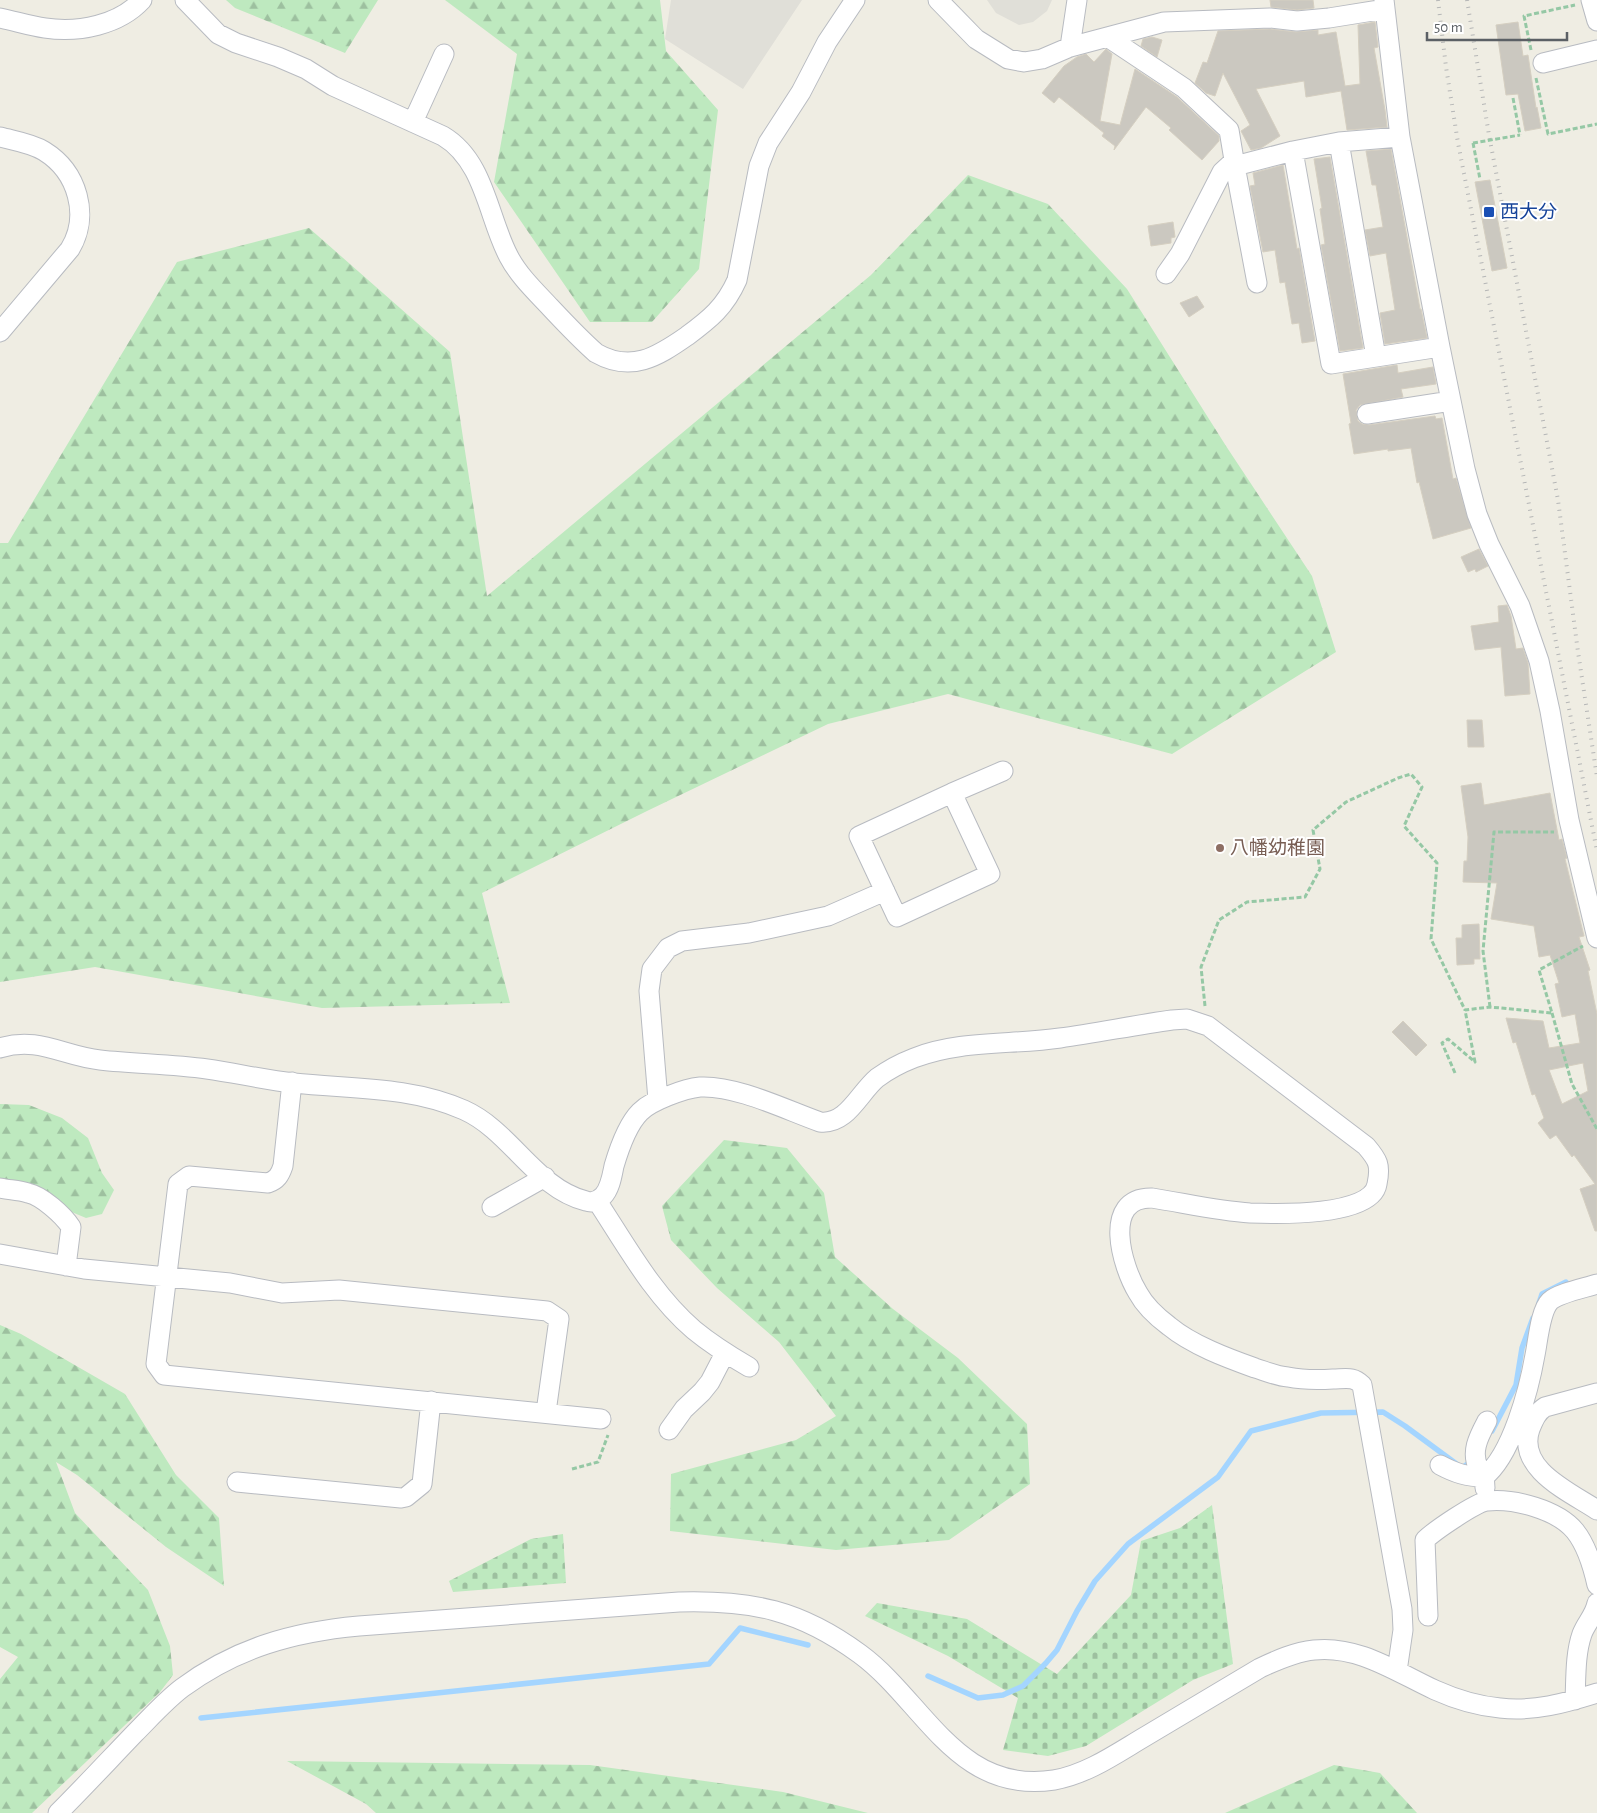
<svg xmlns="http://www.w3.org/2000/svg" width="1597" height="1813" font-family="'Alegreya Sans','Noto Sans JP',sans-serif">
	<defs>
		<pattern id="forest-firs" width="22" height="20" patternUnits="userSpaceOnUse" patternTransform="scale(1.25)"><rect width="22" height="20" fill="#bee9bf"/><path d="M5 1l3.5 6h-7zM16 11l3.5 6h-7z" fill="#9dc09f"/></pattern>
		<pattern id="cemetery-stones" width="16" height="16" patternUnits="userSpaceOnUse" patternTransform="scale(1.25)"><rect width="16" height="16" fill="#bee9bf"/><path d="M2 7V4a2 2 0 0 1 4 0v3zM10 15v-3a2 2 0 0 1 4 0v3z" fill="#9dc09f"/></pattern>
	</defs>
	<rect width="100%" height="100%" fill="#efede3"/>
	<path fill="#e0dfd8" d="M671 0H802L743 89 665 39Z
		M987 0H1052L1047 11 1033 22 1019 25 996 13Z"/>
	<path fill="url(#forest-firs)" d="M226 0H378L345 53 235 8Z
		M445 0H660L666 51 718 110 699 269 652 322H590L494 182 517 54Z
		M968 175 1048 204 1127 289 1226 446 1312 576 1336 652 1172 754 948 694 828 724 647 811 482 893 510 1003 322 1008 95 967 0 982V543H8L177 262 309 228 450 352 487 596 871 275Z
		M0 1104 29 1105 62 1118 88 1138 102 1173 114 1190 102 1214 86 1218 0 1182Z
		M724 1140 787 1148 824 1193 835 1257 893 1309 958 1358 1027 1424 1030 1484 949 1540 836 1550 670 1531 671 1474 796 1440 836 1416 779 1342 717 1288 671 1240 662 1206Z
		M0 1325 21 1334 125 1394 176 1475 219 1518 224 1586 166 1547 77 1475 56 1462 75 1513 148 1590 170 1646 173 1675 160 1692 32 1813H0V1679L18 1657 0 1647Z
		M287 1761 590 1765 783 1792 868 1813H376L366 1804Z
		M1334 1765 1380 1773 1417 1813H1225Z"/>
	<path fill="url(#cemetery-stones)" d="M1212 1505 1233 1664 1193 1680 1086 1746 1048 1756 1003 1750 1018 1698 948 1656 865 1616 877 1603 967 1619 1057 1674 1131 1595 1141 1541 1180 1528Z
		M563 1534 566 1583 453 1592 449 1581 531 1539Z"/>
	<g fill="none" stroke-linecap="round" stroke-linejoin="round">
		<path stroke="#a4d5ff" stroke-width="5.5" d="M1539 1303 1542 1294 1566 1282
			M1492 1431 1516 1385 1522 1348 1533 1318
			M928 1676 978 1698 1003 1695 1023 1686 1046 1663 1057 1650 1077 1611 1095 1581 1128 1544 1218 1477 1251 1431 1321 1413 1383 1412 1405 1426 1462 1468 1473 1460
			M201 1718 709 1664 740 1628 808 1645"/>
	</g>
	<path fill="#cbc8c0" stroke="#d5cfc1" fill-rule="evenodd" d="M1270 0H1313L1314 8 1297 10 1271 7Z
		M1375 22 1378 47 1374 48 1385 110 1387 127 1347 130 1341 91 1306 97 1304 81 1256 89 1280 136 1261 148 1251 150 1241 131 1250 125 1223 73 1215 96 1206 93 1195 83 1203 62 1207 63 1218 31 1270 29 1296 32 1318 30V35L1336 32 1345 86 1360 84 1358 25Z
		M1518 22 1523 56 1528 55 1536 108 1537 107 1541 128 1525 131 1518 94 1506 95 1496 25Z
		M1152 37 1162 40 1157 57 1141 46 1143 39Z
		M1106 49 1112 54 1100 121 1120 125 1135 69 1177 97 1219 136V141L1202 160 1169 130 1171 128 1146 107 1114 150 1115 146 1102 136 1104 133 1059 97 1054 103 1042 93 1064 66 1077 57 1086 54 1094 62Z
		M1391 149 1420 309H1421L1427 338 1385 344 1380 313 1395 310 1386 253 1370 256 1365 230 1383 227 1376 185H1372L1366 151Z
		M1330 157 1363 348 1340 351 1321 245 1325 244 1320 209 1322 208 1314 159Z
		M1283 165 1297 249 1299 248 1315 341 1302 343 1299 323 1292 324 1285 282 1280 283 1275 250 1263 252 1250 186 1255 185 1253 173Z
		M1490 180 1507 268 1492 271 1475 182Z
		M1173 222 1175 237 1171 238V243L1151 246 1148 226Z
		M1197 296 1204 307 1189 317 1180 303Z
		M1397 365 1398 373 1433 367 1436 384 1401 389 1403 397 1360 405 1356 410 1358 421 1362 424 1369 425 1435 416 1436 419 1442 418 1453 479 1456 478 1471 528 1433 539 1419 482 1417 483 1411 448 1388 451V449L1354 454 1349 424 1351 423 1343 374Z
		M1479 549 1488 566 1476 572 1475 569 1468 572 1461 557Z
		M1507 605 1511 616 1516 649 1523 648 1528 663 1530 694 1505 696 1501 647 1475 650 1471 626 1499 622 1498 606Z
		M1467 720H1482L1484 747H1468Z
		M1481 783 1484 805 1550 793 1559 840 1562 839 1567 858 1565 859 1584 936 1579 937 1590 970 1588 971 1597 1014V1231H1595L1580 1189 1595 1184 1574 1155 1572 1157 1556 1135 1550 1139 1538 1123 1544 1118 1535 1094 1532 1095 1516 1042 1513 1043 1506 1018 1543 1021 1549 1048 1580 1043 1575 1014 1562 1017 1555 984 1559 983 1550 955 1539 957 1534 926 1491 919 1497 883 1463 882 1464 861H1467L1468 837 1461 786ZM1583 1063 1588 1091 1562 1104 1549 1070Z
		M1479 924 1480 959H1474V964L1457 965 1456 938H1462V925Z
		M1403 1021 1427 1045 1416 1056 1392 1032Z"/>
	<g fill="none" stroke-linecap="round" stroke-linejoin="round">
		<defs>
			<path id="minor" d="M185 0 218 34 236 43 278 57 306 69 333 86 443 136C485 161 488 218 509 257 519 276 536 292 550 307 565 323 580 339 596 353 631 373 657 357 687 336 710 319 725 307 737 280L759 166 768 143 801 92 827 42 855 0
				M938 0 976 39 1008 59 1024 62 1042 59 1070 47 1164 22 1270 18 1297 21 1329 18 1385 9
				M1384 0 1400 137 1440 347 1465 469 1477 514 1489 544 1520 606 1539 661 1550 711 1569 820 1597 938
				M1591 0 1597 21
				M0 18C15 21 30 26 45 28 79 33 119 25 142 0
				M1109 38 1184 88 1229 130 1235 166
				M1070 47 1077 0
				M1543 63 1597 50
				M413 122 444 54
				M0 137C15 141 31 143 44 151 78 172 90 216 70 249L0 332
				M1339 142 1376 357
				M1293 151 1331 364 1440 347
				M1166 274 1180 254 1222 172 1234 161
				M1257 283 1235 166 1293 151 1339 142 1400 137
				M1367 414 1451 401
				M952 793 990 874 897 917 859 836Z
				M952 793 1003 771
				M0 1048C38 1036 63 1056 100 1060 135 1064 171 1064 207 1069 236 1073 265 1080 294 1083 350 1089 411 1086 464 1110 511 1131 535 1188 586 1201 592 1203 598 1201 603 1196 610 1189 612 1176 614 1166 619 1149 627 1125 640 1112 648 1104 658 1100 668 1096 678 1092 689 1088 700 1087 736 1085 786 1110 820 1122 847 1125 859 1093 877 1078 888 1070 901 1063 914 1058 959 1040 1012 1045 1060 1038 1097 1033 1135 1025 1172 1020L1187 1019 1208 1026 1366 1146C1378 1160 1381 1165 1377 1184 1372 1217 1276 1214 1250 1213 1218 1211 1184 1203 1152 1198 1101 1197 1122 1267 1138 1293 1145 1306 1157 1317 1169 1326 1192 1345 1227 1358 1255 1368 1265 1371 1276 1376 1288 1377 1303 1380 1318 1380 1333 1379 1339 1379 1347 1378 1352 1379 1357 1380 1359 1382 1362 1385L1402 1609 1403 1630 1397 1671
				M292 1082 283 1166C280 1175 277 1180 268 1183L189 1176 178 1184 156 1364 164 1375 601 1419
				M658 1100 649 991 652 969 668 948 682 941 749 933 828 916 885 891
				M0 1188C9 1190 19 1190 28 1193 42 1196 63 1215 71 1227L66 1266
				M597 1201C626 1245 653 1295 694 1330 711 1344 730 1356 749 1367
				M492 1207 545 1177
				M0 1254 84 1269 230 1283 282 1293 339 1290 547 1311 559 1319 546 1412
				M1597 1393 1545 1407C1537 1412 1534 1419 1530 1429 1516 1469 1570 1492 1597 1510
				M669 1430 684 1409 702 1392 710 1382 725 1353
				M1440 1465C1455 1473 1467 1477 1484 1477 1512 1455 1529 1389 1535 1355 1538 1341 1540 1311 1550 1301 1559 1293 1585 1288 1597 1284
				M237 1482 401 1498 406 1497 422 1484 431 1401
				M1485 1488C1485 1479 1483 1476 1479 1469 1470 1452 1479 1436 1487 1421
				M1428 1616 1425 1540C1434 1531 1475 1503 1487 1501 1514 1498 1558 1510 1575 1531 1587 1546 1593 1567 1597 1585
				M1575 1700C1576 1679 1575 1654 1582 1634 1586 1623 1595 1615 1597 1603
				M58 1813C84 1787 109 1760 135 1733 150 1718 165 1701 182 1688 236 1648 293 1632 359 1626L679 1602C752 1600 800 1610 860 1654 924 1701 957 1795 1054 1780 1088 1774 1117 1753 1146 1736 1184 1713 1222 1691 1260 1668 1277 1660 1295 1652 1314 1650 1358 1645 1396 1672 1435 1690 1455 1699 1478 1706 1500 1708 1534 1712 1565 1703 1597 1693"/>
		</defs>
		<use href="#minor" stroke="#b8bbc1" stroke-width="21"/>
		<path stroke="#95c8a5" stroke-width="3" stroke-dasharray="5 2.5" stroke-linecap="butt" d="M1531 50 1524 16 1575 5
			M1536 78 1548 134 1597 124
			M1513 98 1520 135
			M1473 143 1480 179
			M1205 1006 1201 967 1219 920 1247 902 1305 897 1320 869 1313 830 1346 802 1398 778 1411 774 1422 787 1404 826 1437 863 1431 939 1465 1010
			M1490 1007 1483 951 1494 832H1554
			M1552 1013 1572 1084 1597 1129
			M1455 1073 1442 1043 1448 1039 1475 1062 1465 1010 1490 1007 1552 1013 1539 970 1583 946
			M572 1469 598 1462 608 1435"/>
		<use href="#minor" stroke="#fff" stroke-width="19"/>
		<path stroke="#b5b6b6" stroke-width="4" stroke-dasharray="1 6" stroke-linecap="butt" d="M1438 0 1446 67 1458 143 1597 851
			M1467 0 1489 135 1558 500 1578 652 1597 777"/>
		<path stroke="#95c8a5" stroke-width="3" stroke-dasharray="5 2.5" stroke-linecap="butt" d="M1473 143 1520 135"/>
	</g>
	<rect fill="#1a4fb4" stroke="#fff" stroke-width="2" x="1483" y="206" width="12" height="12" rx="2.5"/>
	<circle fill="#8d6e63" stroke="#fff" stroke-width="2" cx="1220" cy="848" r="5"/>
	<g text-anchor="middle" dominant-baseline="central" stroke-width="4" stroke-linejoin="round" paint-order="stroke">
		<g font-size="19" fill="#164399" stroke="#fff" text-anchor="start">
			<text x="1500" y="212">西大分</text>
		</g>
		<g font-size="19" fill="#785e54" stroke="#fff" text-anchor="start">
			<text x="1230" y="848">八幡幼稚園</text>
		</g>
	</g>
	<path d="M1427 32v8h140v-8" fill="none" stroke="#5b6065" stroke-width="2.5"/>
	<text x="1434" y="32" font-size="15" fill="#5b6065" stroke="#ffffff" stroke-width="4" paint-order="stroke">50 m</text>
</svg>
